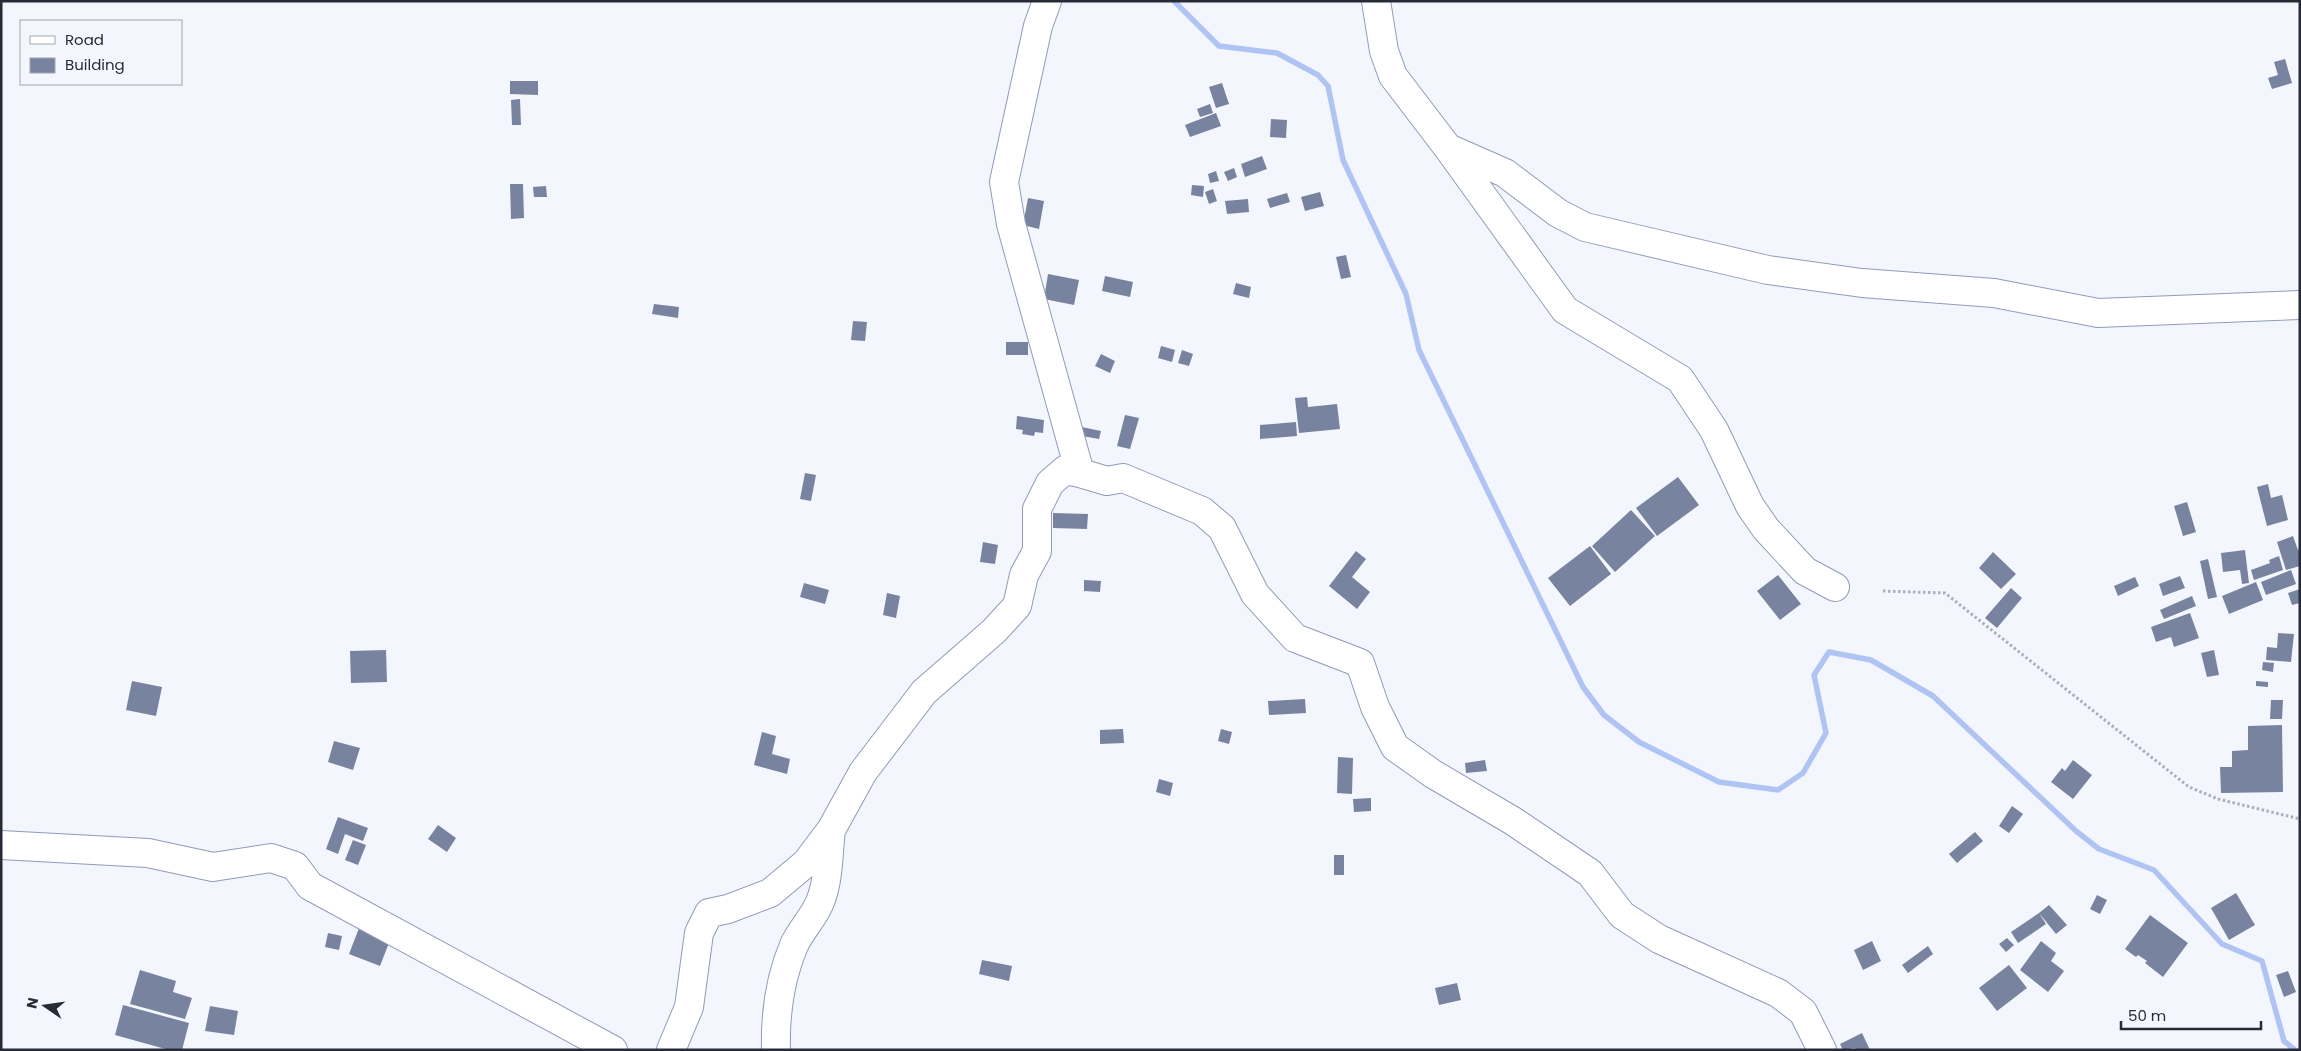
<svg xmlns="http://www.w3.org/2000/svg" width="2301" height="1051" font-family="Poppins,sans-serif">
	<rect width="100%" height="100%" fill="#f4f6fd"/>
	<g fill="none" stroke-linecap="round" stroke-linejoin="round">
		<path stroke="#b0c4f3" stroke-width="5.5" d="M1174 1 1219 46 1277 53 1318 75 1328 86 1343 160 1406 294 1419 350 1583 687 1604 715 1639 742 1719 782 1778 790 1803 773 1826 733 1814 675 1829 652 1871 660 1933 696 2076 831 2099 849 2154 870 2222 944 2262 961 2284 1041 2295 1050"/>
	</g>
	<path fill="#77839f" d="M2285 59 2292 83 2272 89 2268 78 2278 75 2274 62Z
		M510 81H538V95L510 94Z
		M1222 83 1229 104 1216 108 1209 87Z
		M520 99 521 125H512L511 100Z
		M1210 104 1213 113 1200 117 1197 109Z
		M1216 113 1221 126 1190 137 1185 125Z
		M1271 119 1287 120 1286 138 1270 137Z
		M1262 156 1267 169 1245 177 1241 164Z
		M1234 168 1237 177 1228 181 1224 172Z
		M1216 171 1219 181 1210 183 1208 174Z
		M510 184H523L524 218 511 219Z
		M1192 185 1204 186 1203 197 1191 195Z
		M546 186 547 197H534L533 187Z
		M1213 189 1217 201 1209 204 1205 192Z
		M1320 192 1324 206 1305 211 1301 197Z
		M1287 193 1290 202 1270 208 1267 199Z
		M1028 198 1044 201 1039 229 1023 225Z
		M1248 199 1249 212 1227 214 1225 201Z
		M1346 255 1351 277 1341 279 1336 257Z
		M1048 274 1079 280 1074 305 1044 299Z
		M1105 276 1133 282 1130 297 1102 291Z
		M1236 283 1251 287 1249 298 1233 294Z
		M654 304 679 307 678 318 652 314Z
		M853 321 867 322 865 341 851 340Z
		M1006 342H1028V355H1006Z
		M1161 346 1175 350 1172 362 1158 358Z
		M1182 350 1193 354 1189 366 1178 363Z
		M1101 354 1115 361 1110 373 1095 366Z
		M1307 397 1308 407 1337 404 1340 429 1299 433 1295 398Z
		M1125 415 1139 418 1130 449 1117 446Z
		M1017 416 1044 420 1043 433 1035 432 1034 436 1022 434 1023 430 1016 429Z
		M1296 422 1297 436 1260 439V425Z
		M1077 426 1101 431 1099 439 1076 435Z
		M805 473 816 475 811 501 800 499Z
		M1678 477 1699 505 1657 536 1636 508Z
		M2268 484 2271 498 2282 495 2288 520 2267 526 2257 487Z
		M2187 502 2196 532 2183 536 2174 506Z
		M1631 510 1655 536 1615 572 1592 546Z
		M1053 513 1088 514 1087 529 1053 528Z
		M2293 536 2298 550 2300 549V566L2286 570 2277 542Z
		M983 542 998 545 995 564 980 562Z
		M1590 546 1611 574 1570 606 1548 578Z
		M2245 550 2249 583 2242 584 2240 570 2223 572 2221 553Z
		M1356 551 1366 559 1352 577 1370 592 1357 609 1329 586Z
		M1993 552 2016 574 2001 589 1979 568Z
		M2279 556 2283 570 2254 580 2251 570 2270 563 2269 560Z
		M2208 559 2217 597 2208 599 2200 561Z
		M2291 570 2296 584 2266 595 2261 582Z
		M1778 575 1801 604 1780 620 1757 591Z
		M2180 576 2185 588 2163 596 2159 584Z
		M2135 577 2139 586 2118 596 2114 586Z
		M1084 580 1101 581 1100 592 1084 591Z
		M2256 582 2263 600 2229 614 2222 596Z
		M804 583 829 590 825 604 800 597Z
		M2011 588 2022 598 1997 628 1985 618Z
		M2300 589V603L2292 605 2288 593Z
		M887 593 900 596 896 618 883 615Z
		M2192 596 2196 606 2164 619 2160 610Z
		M2190 613 2199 638 2174 647 2171 637 2156 642 2151 627Z
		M2278 633 2294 634 2291 662 2266 660 2267 647 2277 648Z
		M386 650 387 682 351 683 350 651Z
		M2214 650 2219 675 2207 677 2201 653Z
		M2263 662 2274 663 2273 672 2262 670Z
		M132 681 162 687 156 716 126 710Z
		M2256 681 2268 682V687L2256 686Z
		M1305 699 1306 713 1269 715 1268 701Z
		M2271 700H2283L2282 719H2270Z
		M2282 725 2283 792 2221 793 2220 767H2232V751L2248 750V726Z
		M1123 729 1124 743 1100 744V730Z
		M1221 729 1232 732 1229 744 1218 741Z
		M762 732 776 736 772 754 790 759 787 774 754 765Z
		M334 741 360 748 353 770 328 762Z
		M1338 757 1353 758 1352 794 1337 793Z
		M1485 760 1487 771 1466 773 1465 763Z
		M2073 760 2092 775 2073 799 2051 782 2062 768 2065 771Z
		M1159 779 1173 783 1170 796 1156 792Z
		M1371 798V811L1354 812 1353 799Z
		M2012 806 2023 814 2009 833 1999 826Z
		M338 817 368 828 363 841 345 834 338 854 326 849Z
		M438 825 456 838 447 852 428 839Z
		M1975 832 1983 841 1957 863 1949 854Z
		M353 840 366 845 358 865 345 860Z
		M1334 855H1344V875H1334Z
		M2236 893 2255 925 2229 940 2211 908Z
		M2097 895 2107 900 2100 914 2090 909Z
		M2049 905 2067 925 2056 934 2039 913Z
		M2039 913 2046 924 2018 943 2011 932Z
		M2150 915 2188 943 2163 977 2145 963 2147 961 2138 955 2136 957 2125 949Z
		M361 923 392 935 380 966 349 954Z
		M328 933 342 936 339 950 325 947Z
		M2007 938 2014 945 2006 952 1999 944Z
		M1872 941 1881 961 1863 970 1854 950Z
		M2041 941 2056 953 2051 961 2064 971 2048 992 2020 970Z
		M1928 946 1933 954 1908 973 1902 965Z
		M982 960 1012 966 1009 981 979 974Z
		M2009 965 2027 988 1997 1011 1979 988Z
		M140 970 176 981 173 992 192 998 185 1019 130 1004Z
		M2288 971 2296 992 2284 997 2276 975Z
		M1457 983 1461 1000 1439 1005 1435 988Z
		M123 1005 189 1023 182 1050H169L115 1035Z
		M210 1006 238 1011 234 1035 205 1031Z
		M1862 1033 1870 1050H1856L1855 1048 1843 1050 1840 1044Z"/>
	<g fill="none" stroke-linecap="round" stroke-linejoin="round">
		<defs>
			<path id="minor" d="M1047 1 1038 26 1004 182 1011 224 1080 473 1107 481 1123 478 1202 511 1222 528 1255 594 1295 638 1360 663 1375 707 1395 747 1433 774 1513 821 1590 873 1622 915 1659 939 1778 993 1803 1012 1822 1050
				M1376 1 1384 51 1393 76 1448 148 1565 310 1680 379 1714 430 1750 506 1766 529 1805 571 1835 587
				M1448 148 1505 173 1558 213 1585 227 1768 270 1862 283 1994 293 2098 313 2300 305
				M1 845 148 853 213 867 271 858 295 866 310 886 613 1050
				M671 1050 689 1007 699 933 709 913 728 909 770 893 806 863 831 830 863 772 924 692 994 631 1017 606 1024 575 1037 551V509L1050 483 1065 470 1080 473
				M776 1050C775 1014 780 978 794 945 801 930 814 917 820 902 829 880 828 854 831 830"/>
		</defs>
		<use href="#minor" stroke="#8f9bb8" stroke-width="30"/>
		<path stroke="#acafb8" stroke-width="3" stroke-dasharray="2.5 2.5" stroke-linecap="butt" d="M1883 591 1945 593 2189 787 2218 799 2300 819"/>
		<use href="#minor" stroke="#fff" stroke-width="28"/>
	</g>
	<rect width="2301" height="1051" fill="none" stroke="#262b37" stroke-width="5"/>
	<rect x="20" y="20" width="162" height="65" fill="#f4f6fd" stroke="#a2a5ae"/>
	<rect x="30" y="36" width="25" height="8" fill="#ffffff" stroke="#a2a5ae"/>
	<text x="65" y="45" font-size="15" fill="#262b37">Road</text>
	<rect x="30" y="58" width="25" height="15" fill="#77839f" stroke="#a2a5ae"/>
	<text x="65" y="70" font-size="15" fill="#262b37">Building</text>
	<g transform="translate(45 1006) rotate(283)" stroke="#f4f6fd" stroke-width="4" paint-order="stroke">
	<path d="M0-4L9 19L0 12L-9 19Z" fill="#262b37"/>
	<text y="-8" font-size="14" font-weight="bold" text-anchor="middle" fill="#262b37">N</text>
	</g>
	<path d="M2121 1021v8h140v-8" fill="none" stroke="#262b37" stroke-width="2.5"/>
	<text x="2128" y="1021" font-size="15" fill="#262b37" stroke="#f4f6fd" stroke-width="4" paint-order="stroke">50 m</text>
</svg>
